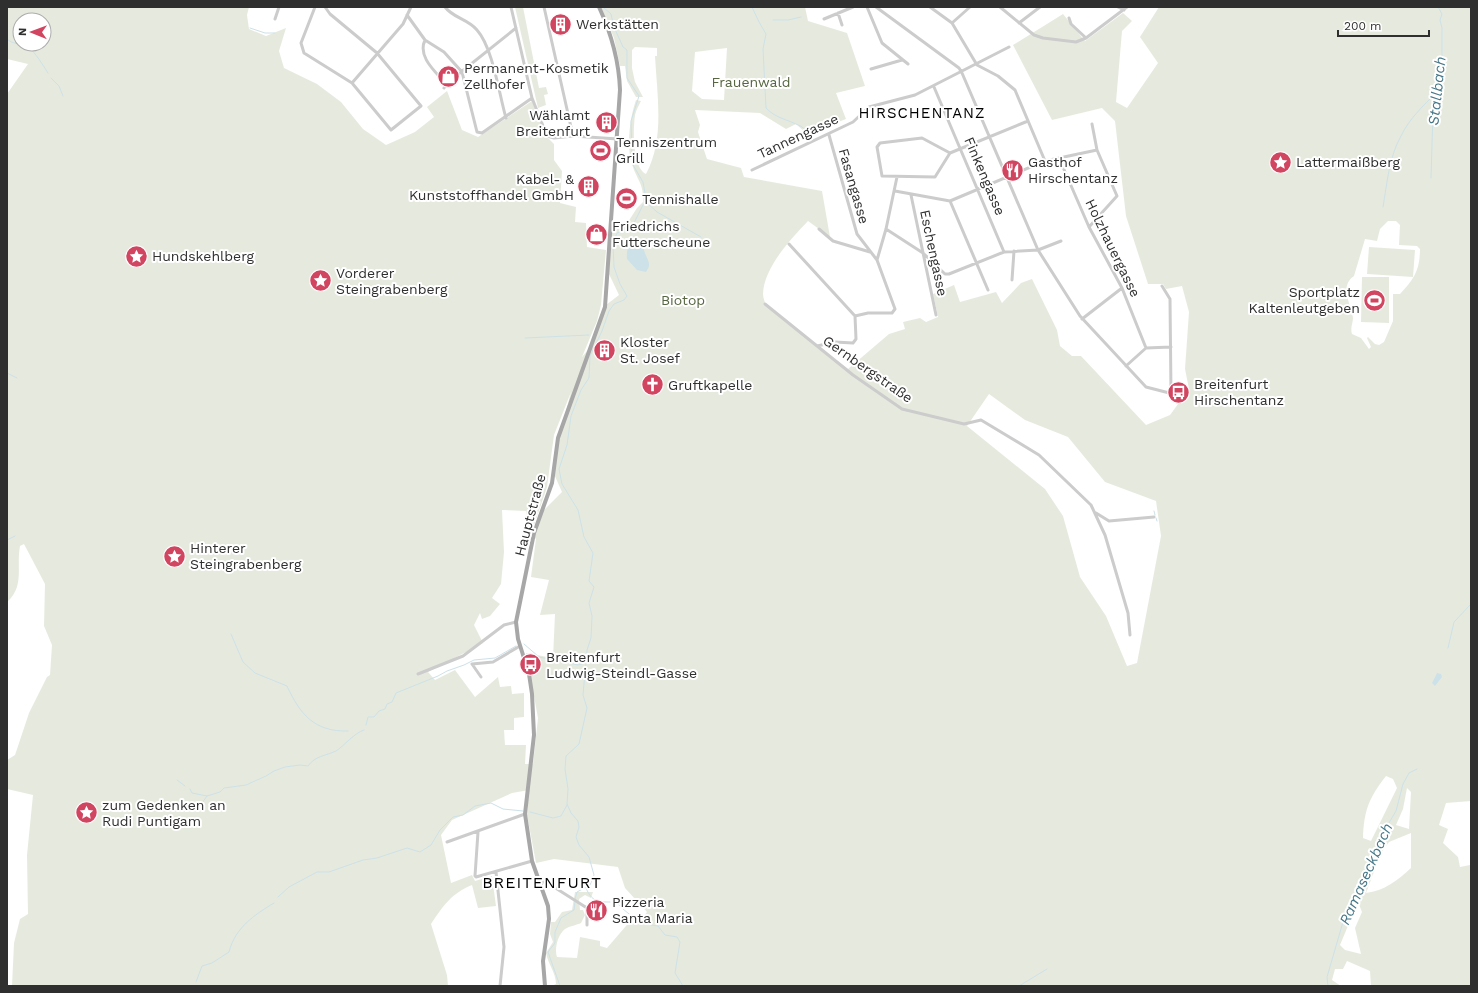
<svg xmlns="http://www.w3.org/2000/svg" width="1478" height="993" font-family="'Work Sans',sans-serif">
	<rect width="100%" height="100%" fill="#fff"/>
	<path fill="#e6eade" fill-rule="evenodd" d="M7 7H249L247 15 249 29 266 36 286 28 279 51 284 68 317 84 341 102 363 129 386 145 415 132 434 117 427 107 447 91 462 130 478 137 532 101 545 135 554 144V160L562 171 560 203 576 207 575 222 586 223 587 247 606 250 601 305 597 321 582 357 591 346 606 305 619 295 609 274V233L626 225 637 208 643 202C644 183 637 181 632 164 626 146 630 117 636 100L641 101C639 105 636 110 635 115 633 129 632 167 646 174 665 139 657 95 655 56H657V48L635 47 632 50V68L635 82 643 97H636L627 81 625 66H620L614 38 601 7H805L808 21 847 33 865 86 836 93 846 119 807 134 796 124 786 129 760 113 695 110 700 125 698 132 707 159 741 168 744 177 822 191 830 237 808 221C791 239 764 267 763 294 763 298 765 302 766 306L848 369 889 334 905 329 903 322 920 318 926 322 938 317 933 294 954 285 960 302 996 292 1002 303 1021 283 1032 279 1057 330 1060 346 1072 356H1081L1146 425 1170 415 1189 389 1185 369 1189 312 1182 286 1166 289 1163 284H1148L1126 216 1115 121 1102 108 1052 120 1013 45 1063 14 1085 41 1123 13 1132 21 1122 31 1116 102 1127 108 1158 63 1140 37 1159 7H1471V801L1446 803 1439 825 1448 829 1443 843 1458 857 1460 867 1470 865 1471 861V986H1371L1370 971 1347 961 1343 969H1335L1332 980 1341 986H552L556 984C556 973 548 964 546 953L553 942 550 934 551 922H555L562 912 572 910 575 892H593L591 898 585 895 579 899 580 910H583L585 915 581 923C577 925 570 926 565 929 558 934 554 949 557 957L577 958 580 937 600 941V946L607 948 632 919 639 923 647 912 625 888 618 867 554 859 536 863 527 815 529 790 512 793 452 820 441 835 451 883 472 875 475 881 492 876 496 906 478 908 472 885C452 893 443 906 431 924L447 975 448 986H12L14 943 20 919 28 914 27 855 33 795 7 789V760L15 755 29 713 47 677 50 675 52 645 44 626 45 584 24 544 20 546C16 567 25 586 7 602V94L28 64 7 59ZM20 20H44V44H20ZM727 48 724 100 702 99 692 91 695 52ZM1388 221H1396L1400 225 1399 245 1417 246 1420 249C1420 270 1414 279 1400 294H1393V321L1384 342 1379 345 1375 344 1368 337 1367 338 1371 347 1369 349 1361 338 1352 334C1350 328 1353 323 1353 318 1351 304 1339 286 1354 276L1365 239 1377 241 1380 229ZM571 392 560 433 554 474 562 492 541 513 533 536 536 539 531 577 549 580 540 615 555 614 553 658 526 653 538 718 533 764H525L526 745H505L504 730H514V718L524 717V693L512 694 511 686 500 687 498 677 475 697 455 670 435 680 428 672 483 643 474 625 480 613 482 619 490 616 500 604 492 598 501 584 504 552 502 510 526 511 527 529 531 534 547 487 554 435ZM989 394 1025 420 1068 437 1105 482 1156 501 1161 536 1137 663 1127 666 1106 616 1080 577 1063 516 1045 489 967 426ZM1386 776 1393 779 1397 788 1371 841 1363 838C1364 810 1369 798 1386 776ZM1407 788 1411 792 1409 829 1396 825 1403 809ZM1411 833V868C1398 880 1384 891 1366 893L1381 853 1389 842ZM1358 902 1362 912 1355 928 1361 954 1345 950 1340 945Z
		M515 7H523L539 88 546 87 548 94 544 95 546 105 538 108Z
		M1369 247 1415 250 1413 277 1367 274Z
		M1362 277H1389V323L1361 322Z"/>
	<path fill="#cde1e8" d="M638 238 642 240C643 243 643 247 644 250 646 259 653 263 646 272L637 270 627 259C626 250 629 240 638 238Z
		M1437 673 1441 674 1442 677 1435 686 1432 683Z"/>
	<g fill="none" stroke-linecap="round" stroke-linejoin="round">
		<path stroke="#cde1e8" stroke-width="1" d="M752 7 759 22 766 34 763 49 766 108C777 120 793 120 805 129
			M773 20H788L801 17
			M250 28 265 33H275
			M7 39C13 45 21 43 28 47 36 53 42 64 48 73
			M51 78 59 86 63 96
			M1431 178 1433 111 1442 63V28L1440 20 1442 14 1438 7
			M646 202 657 212 701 237
			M1383 207C1387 184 1389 157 1401 136 1409 119 1423 106 1436 93
			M525 338 589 335
			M7 373 17 378
			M1154 511 1155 515
			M1156 518 1157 521
			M7 540 15 536
			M231 634 243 662 255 673 287 686C300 714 314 732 348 731
			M524 644 539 657 578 665 585 663
			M1448 648 1454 622 1471 604
			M366 725 368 717H374L379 711 385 709 387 704 392 702 396 693 438 676 447 671 464 665 474 660 495 658 516 646
			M177 780 185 786
			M190 789 192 793 207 796 220 792 224 788 246 785 266 776 274 771 285 767 300 765 308 766C315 756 325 756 336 751 344 746 354 733 364 730
			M195 805 202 803 207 796
			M530 812 553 818 561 816 567 805
			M586 888C592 902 598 902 610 902
			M278 897 289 887 317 872H329L363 860 377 858 407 848 420 852 431 845 440 830 453 817 463 815 475 806 491 803 503 809 523 811
			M575 899 577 892 590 885 594 875 589 857 579 845 576 837 579 827 578 821 571 813 567 804 568 789 565 769 566 756 579 744 587 708 583 695 587 650 591 638 592 616 589 603 594 587 589 581 593 553 584 537 578 510 562 484 559 469 567 445 571 416 581 390 589 378 590 356 602 331 609 311 614 304 624 300 627 296 620 284 614 267 613 244 617 233 632 227 646 199 643 182 633 165 632 158 631 121 639 96 627 78V50L623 47 614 27 611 14 603 7
			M616 902C627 914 642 925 658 926L665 935 677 937 680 942 675 973 683 986
			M196 982 202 966 212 963 229 952C235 928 254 915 274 903
			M560 986 548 952 555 943V932L561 918 574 910 575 902
			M1019 986 1047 969
			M1328 986 1327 977 1345 915 1351 903 1365 882 1380 838 1396 811 1403 784 1409 773 1417 769"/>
		<path stroke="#ccc" stroke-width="3" d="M315 7 301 43 304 53 352 83 391 130 421 106 377 53 330 14 325 7
			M445 7C453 18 468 19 477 30 493 48 499 94 506 118
			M511 7 532 98 547 136 554 138 573 136 618 139
			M544 7 573 136
			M867 7 882 43 908 64
			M876 7 959 68 962 73 1038 250 1080 316 1146 387 1181 396
			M930 7 952 23 977 65 998 76 1015 90 1045 161
			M1000 7 1034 35 1043 38 1076 42 1086 38 1127 7
			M1118 7 1124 10
			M838 13 842 25
			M407 15 425 40 444 52 462 72 477 132 482 133 532 98
			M1069 18 1071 24 1086 38
			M275 19 279 7
			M824 19 853 7
			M952 23 970 7
			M1019 23 1040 7
			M425 40C417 57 436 72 446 84
			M871 69 902 60
			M352 83 403 24 411 7
			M934 87 1004 252
			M444 88 446 84 516 28
			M829 135 857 234 877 260
			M950 153 935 177 882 176 877 147 880 143 922 138 950 153 1028 121
			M1059 158 1089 227 1122 288 1146 348
			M752 170 853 122 869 107 915 95 1009 47
			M895 191 950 201 1045 161 1097 150
			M911 195 936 315
			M950 201 988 290
			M1089 227 1117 196 1097 150 1092 124
			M819 229 833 241 870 252
			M886 229 923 253 945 274H949L1004 252 1038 250 1061 241
			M789 244 855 316
			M1012 280 1014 251
			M1162 286 1170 299 1171 393
			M765 304 853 375 902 409 964 424 981 420 1039 455 1091 505 1105 535 1128 613 1130 635
			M1082 319 1122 288
			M817 346 835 342 853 343 856 339 855 316 868 313H892L895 309 877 260 886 229 897 177
			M1126 366 1146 348 1171 347
			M1096 513 1109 521 1154 517
			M418 674 463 656 504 625 516 622
			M481 677 472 664 493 662 520 646
			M478 832 475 876 476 877 532 861
			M447 842 525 814
			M496 872 504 947 500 986
			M540 882H546L587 908V925"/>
		<path stroke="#a7a7a7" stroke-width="4" d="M545 986 543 961 549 919 548 906 532 861 525 814 534 735 532 694 529 674 518 639 516 622 534 533 552 483 558 438 605 307 620 90C619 61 611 33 599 7"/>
	</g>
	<defs>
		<symbol id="building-disc" viewBox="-11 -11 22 22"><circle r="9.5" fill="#d24561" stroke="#fff"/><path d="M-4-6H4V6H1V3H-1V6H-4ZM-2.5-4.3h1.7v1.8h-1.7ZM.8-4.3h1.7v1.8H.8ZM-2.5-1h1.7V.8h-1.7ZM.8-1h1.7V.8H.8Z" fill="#fff"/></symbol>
		<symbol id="shop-disc" viewBox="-11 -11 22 22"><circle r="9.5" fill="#d24561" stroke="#fff"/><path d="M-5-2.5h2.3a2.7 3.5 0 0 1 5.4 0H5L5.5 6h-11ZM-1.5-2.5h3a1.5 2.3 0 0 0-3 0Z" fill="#fff"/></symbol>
		<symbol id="stadium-disc" viewBox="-11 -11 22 22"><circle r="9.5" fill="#d24561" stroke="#fff"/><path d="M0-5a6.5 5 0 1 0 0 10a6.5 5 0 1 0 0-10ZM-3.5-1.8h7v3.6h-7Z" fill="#fff"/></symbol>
		<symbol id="sight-disc" viewBox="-11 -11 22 22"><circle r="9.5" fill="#d24561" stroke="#fff"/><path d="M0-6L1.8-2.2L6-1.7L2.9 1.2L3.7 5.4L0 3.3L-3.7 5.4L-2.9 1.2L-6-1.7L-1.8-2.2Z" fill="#fff"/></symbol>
		<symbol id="restaurant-disc" viewBox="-11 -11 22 22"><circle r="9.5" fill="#d24561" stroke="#fff"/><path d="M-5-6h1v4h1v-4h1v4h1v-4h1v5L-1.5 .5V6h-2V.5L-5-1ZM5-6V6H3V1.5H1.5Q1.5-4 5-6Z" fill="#fff"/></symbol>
		<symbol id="church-disc" viewBox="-11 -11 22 22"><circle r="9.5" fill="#d24561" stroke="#fff"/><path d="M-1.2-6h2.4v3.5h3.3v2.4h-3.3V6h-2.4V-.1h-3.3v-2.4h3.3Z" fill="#fff"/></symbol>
		<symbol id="bus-disc" viewBox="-11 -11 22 22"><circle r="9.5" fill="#d24561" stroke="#fff"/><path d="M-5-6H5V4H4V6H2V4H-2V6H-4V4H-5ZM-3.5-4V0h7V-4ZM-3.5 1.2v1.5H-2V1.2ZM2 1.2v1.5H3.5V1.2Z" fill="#fff"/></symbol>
	</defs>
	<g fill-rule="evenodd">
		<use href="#building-disc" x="548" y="12" width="25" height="25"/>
		<use href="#shop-disc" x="436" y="64" width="25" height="25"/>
		<use href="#building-disc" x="594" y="110" width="25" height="25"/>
		<use href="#stadium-disc" x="588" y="138" width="25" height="25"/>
		<use href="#sight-disc" x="1268" y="150" width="25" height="25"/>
		<use href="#restaurant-disc" x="1000" y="158" width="25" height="25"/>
		<use href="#building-disc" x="576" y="174" width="25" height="25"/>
		<use href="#stadium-disc" x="614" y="186" width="25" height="25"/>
		<use href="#shop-disc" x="584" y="222" width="25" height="25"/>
		<use href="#sight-disc" x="124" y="244" width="25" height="25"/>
		<use href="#sight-disc" x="308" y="268" width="25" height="25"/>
		<use href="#stadium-disc" x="1362" y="288" width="25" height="25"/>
		<use href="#building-disc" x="592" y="338" width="25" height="25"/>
		<use href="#church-disc" x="640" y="372" width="25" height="25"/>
		<use href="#bus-disc" x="1166" y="380" width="25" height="25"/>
		<use href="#sight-disc" x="162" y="544" width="25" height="25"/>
		<use href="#bus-disc" x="518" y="652" width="25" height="25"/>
		<use href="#sight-disc" x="74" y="800" width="25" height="25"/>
		<use href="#restaurant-disc" x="584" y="898" width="25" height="25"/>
	</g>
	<g text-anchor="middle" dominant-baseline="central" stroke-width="4" stroke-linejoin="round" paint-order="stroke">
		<g font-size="14" fill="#2f2f2f" stroke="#fff" text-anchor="start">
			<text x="576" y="24">Werkstätten</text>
			<text x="464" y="68">Permanent-Kosmetik<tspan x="464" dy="16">Zellhofer</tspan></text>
			<text x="590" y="115" text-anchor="end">Wählamt<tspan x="590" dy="16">Breitenfurt</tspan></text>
			<text x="616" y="142">Tenniszentrum<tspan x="616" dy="16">Grill</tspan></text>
			<text x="1028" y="162">Gasthof<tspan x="1028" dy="16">Hirschentanz</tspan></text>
			<text x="1296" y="162">Lattermaißberg</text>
			<text x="574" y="179" text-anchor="end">Kabel- &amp;<tspan x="574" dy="16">Kunststoffhandel GmbH</tspan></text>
			<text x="642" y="199">Tennishalle</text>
			<text x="612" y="226">Friedrichs<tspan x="612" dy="16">Futterscheune</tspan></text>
			<text x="152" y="256">Hundskehlberg</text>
			<text x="336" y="273">Vorderer<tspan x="336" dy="16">Steingrabenberg</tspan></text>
			<text x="1360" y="292" text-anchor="end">Sportplatz<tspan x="1360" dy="16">Kaltenleutgeben</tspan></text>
			<text x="620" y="342">Kloster<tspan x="620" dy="16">St. Josef</tspan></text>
			<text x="1194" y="384">Breitenfurt<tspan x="1194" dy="16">Hirschentanz</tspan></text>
			<text x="668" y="385">Gruftkapelle</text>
			<text x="190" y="548">Hinterer<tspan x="190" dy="16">Steingrabenberg</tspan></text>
			<text x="546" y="657">Breitenfurt<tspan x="546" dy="16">Ludwig-Steindl-Gasse</tspan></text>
			<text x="102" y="805">zum Gedenken an<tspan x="102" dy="16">Rudi Puntigam</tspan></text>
			<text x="612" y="902">Pizzeria<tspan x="612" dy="16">Santa Maria</tspan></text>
		</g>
		<g font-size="14" fill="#576641" stroke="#fff">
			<text x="751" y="82">Frauenwald</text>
			<text x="683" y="300">Biotop</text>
		</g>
		<g font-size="14" fill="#2f2f2f" stroke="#fff">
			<text transform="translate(798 136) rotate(-25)">Tannengasse</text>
			<text transform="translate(985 176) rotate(67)">Finkengasse</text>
			<text transform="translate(854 186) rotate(74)">Fasangasse</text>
			<text transform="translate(1113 248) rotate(64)">Holzhauergasse</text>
			<text transform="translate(934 253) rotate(78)">Eschengasse</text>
			<text transform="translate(868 369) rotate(35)">Gernbergstraße</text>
			<text transform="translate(530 515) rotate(-75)">Hauptstraße</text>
		</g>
		<g font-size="15" font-style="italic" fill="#467788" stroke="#fff">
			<text transform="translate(1437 91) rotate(-84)">Stallbach</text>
			<text transform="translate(1366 874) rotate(-66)">Ramaseckbach</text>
		</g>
		<g font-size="15" letter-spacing="1" fill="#000" stroke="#fff">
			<text x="922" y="113">HIRSCHENTANZ</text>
		</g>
		<g font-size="16" letter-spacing="1" fill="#000" stroke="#fff">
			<text x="542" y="882">BREITENFURT</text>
		</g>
	</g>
	<rect width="1478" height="993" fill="none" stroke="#2f2f2f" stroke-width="16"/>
	<g transform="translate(32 32) rotate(271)"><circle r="19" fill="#ffffff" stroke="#acacac"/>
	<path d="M0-3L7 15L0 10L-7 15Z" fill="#d24561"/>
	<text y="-6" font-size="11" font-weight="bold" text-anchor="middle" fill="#2f2f2f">N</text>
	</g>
	<path d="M1338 30v6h91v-6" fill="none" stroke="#2f2f2f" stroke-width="2"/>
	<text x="1344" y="30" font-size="12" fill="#2f2f2f" stroke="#ffffff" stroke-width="3" paint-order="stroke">200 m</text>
</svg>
